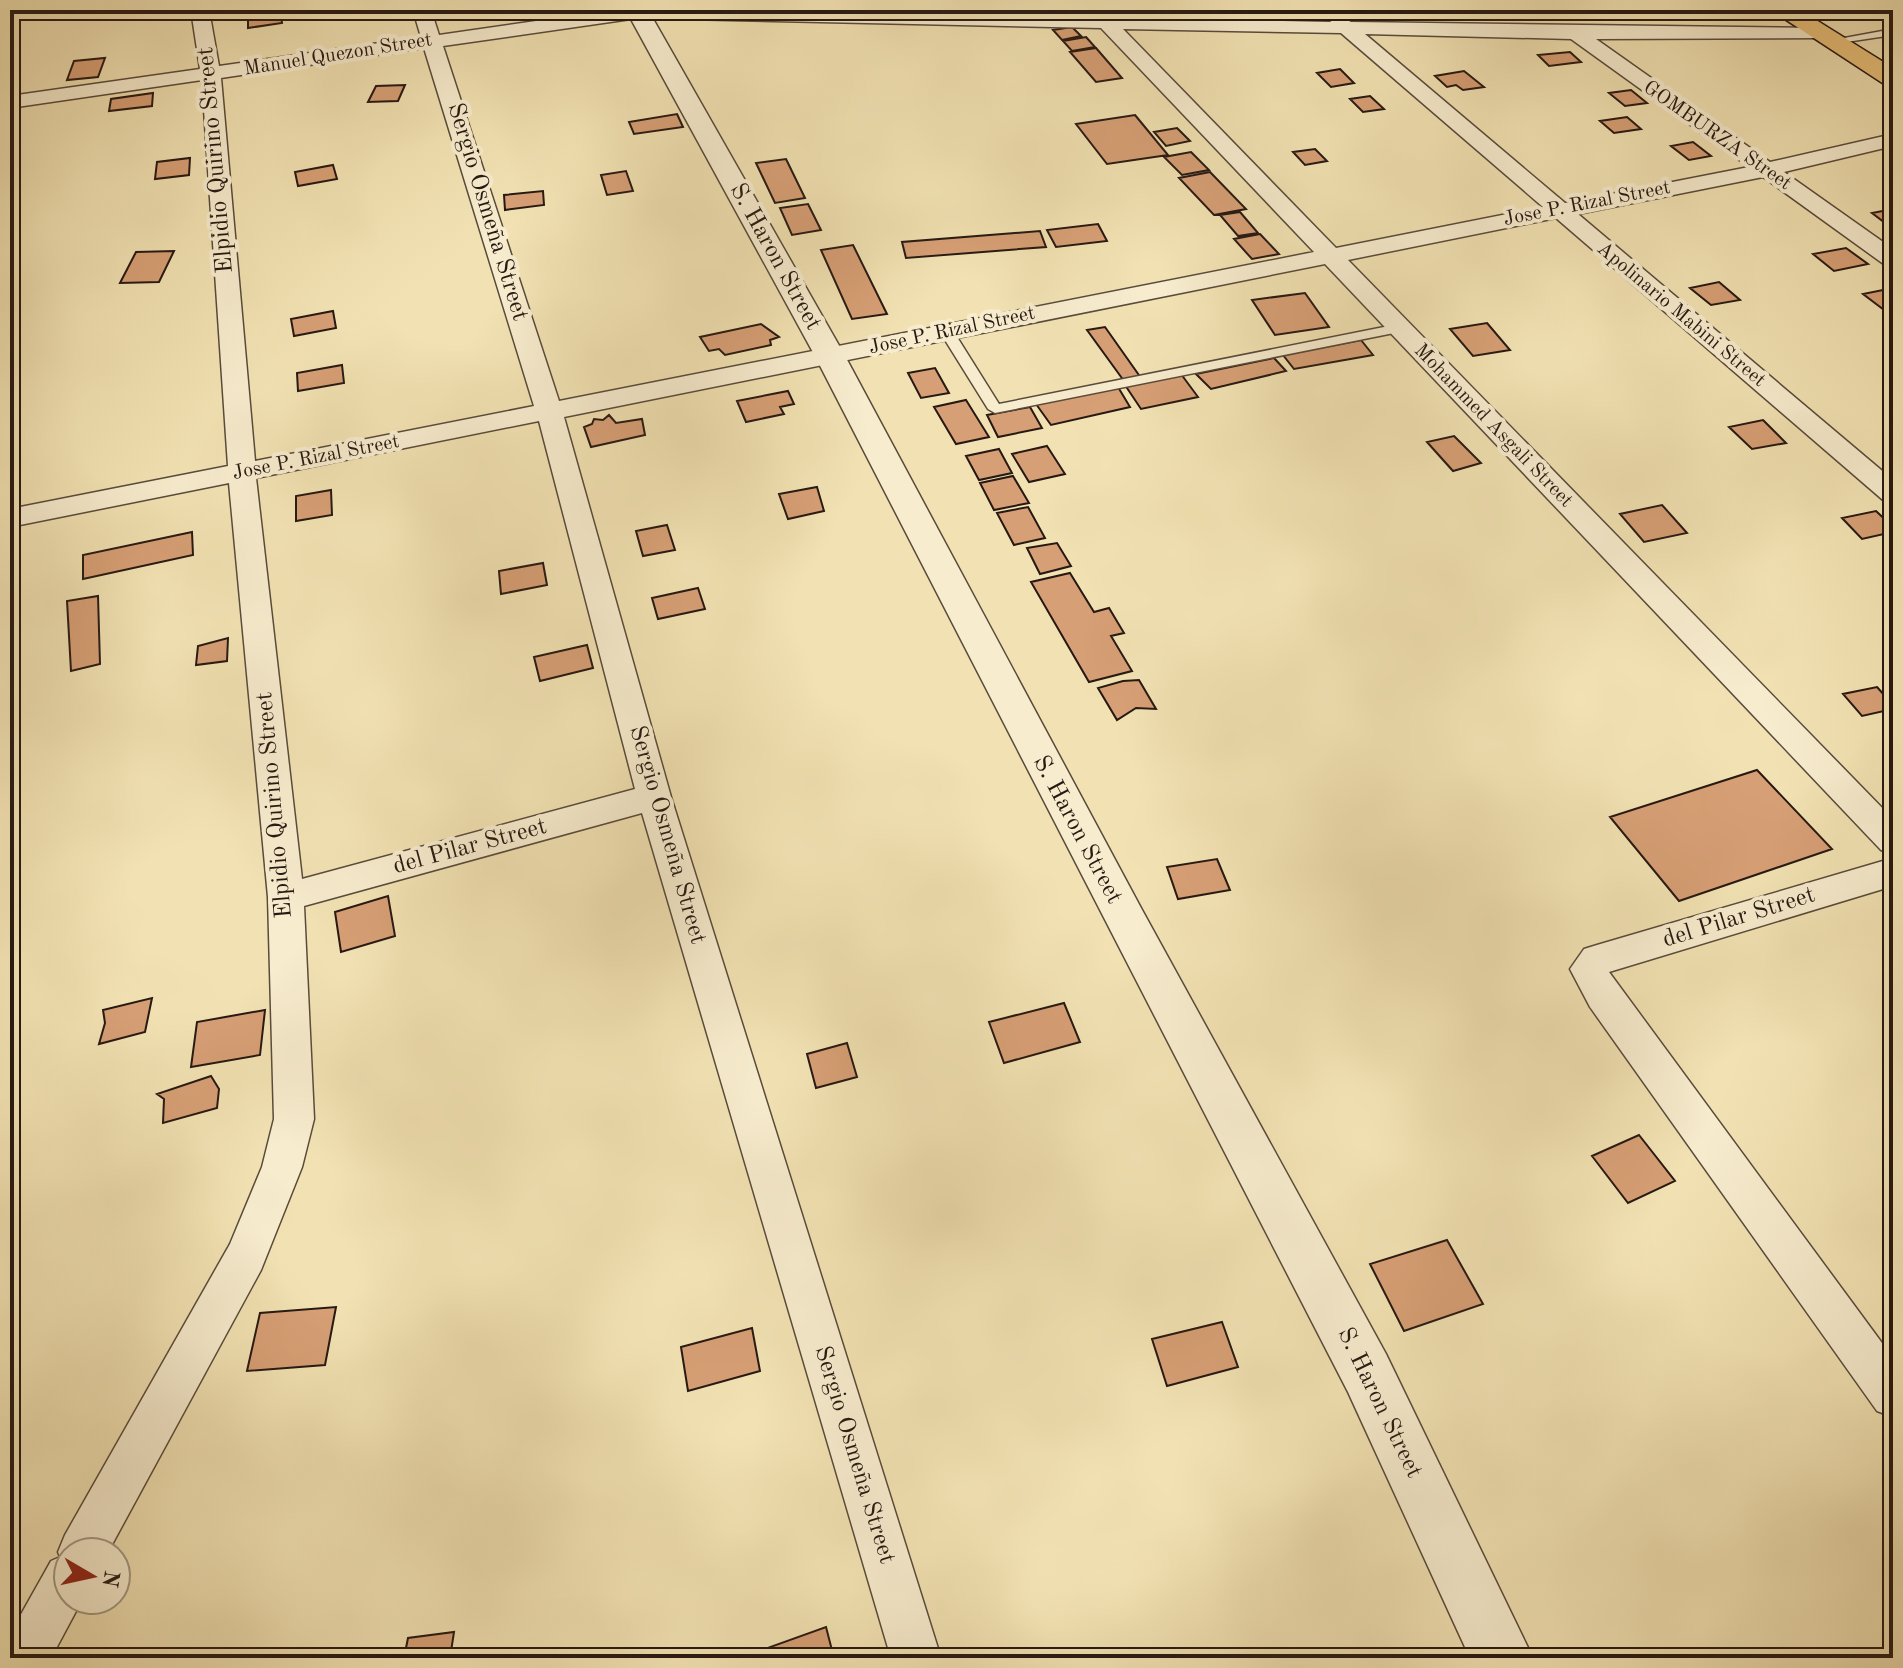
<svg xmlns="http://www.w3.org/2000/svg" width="1903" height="1668" font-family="'Old Standard TT',serif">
	<rect width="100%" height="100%" fill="#f2e2b3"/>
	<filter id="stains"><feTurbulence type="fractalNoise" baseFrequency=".0025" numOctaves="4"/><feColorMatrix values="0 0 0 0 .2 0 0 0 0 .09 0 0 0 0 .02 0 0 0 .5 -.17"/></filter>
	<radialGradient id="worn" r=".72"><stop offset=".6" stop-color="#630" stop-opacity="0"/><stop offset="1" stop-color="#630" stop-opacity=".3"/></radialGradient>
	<path fill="#d79f75" stroke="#261913" stroke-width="2" d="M281 15 282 23 248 28V19Z
		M1072 27 1081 36 1062 40 1053 30Z
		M1086 37 1095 47 1072 51 1063 41Z
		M1096 48 1122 78 1096 82 1070 52Z
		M1570 52 1581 62 1549 66 1538 55Z
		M105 58 98 77 67 80 74 61Z
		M1340 69 1354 83 1331 87 1317 73Z
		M1464 71 1484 87 1463 90 1456 85 1447 87 1435 76Z
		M405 85 398 101 368 102 376 86Z
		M1631 90 1647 103 1625 106 1609 93Z
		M153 93 152 106 109 111 111 99Z
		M1370 96 1384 109 1363 112 1350 99Z
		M677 114 683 127 634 134 629 122Z
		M1135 115 1168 155 1107 164 1076 124Z
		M1627 117 1641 129 1614 133 1600 121Z
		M1177 128 1190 141 1166 146 1154 132Z
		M1693 142 1711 156 1689 160 1671 146Z
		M1315 149 1327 161 1305 165 1293 152Z
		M1191 152 1209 170 1182 175 1164 157Z
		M190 158 189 175 155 179 157 162Z
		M786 159 805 198 775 203 756 163Z
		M333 165 337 179 298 186 295 172Z
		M626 171 633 191 607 195 601 175Z
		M1210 172 1246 209 1214 215 1179 178Z
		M543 191 544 205 505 210 504 195Z
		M808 204 821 230 792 235 780 208Z
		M1893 209V229L1872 213Z
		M1240 212 1258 233 1238 236 1220 215Z
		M1098 224 1107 241 1056 247 1047 230Z
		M1040 231 1046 247 906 258 902 242Z
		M1260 234 1279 254 1252 259 1234 239Z
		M853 245 887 314 852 319 821 250Z
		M1846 248 1868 264 1834 271 1813 254Z
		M174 251 159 282 120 283 136 252Z
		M1719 282 1740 300 1711 305 1690 288Z
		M1893 288V312L1888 313 1863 294Z
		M1305 293 1329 327 1275 335 1252 300Z
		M333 311 336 328 294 336 291 319Z
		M1487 323 1510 350 1473 356 1450 329Z
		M761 324 779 337 770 340 771 345 725 355 719 349 709 351 700 337Z
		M1105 327 1141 378 1124 381 1087 330Z
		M1361 340 1373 355 1294 369 1283 355Z
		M1274 358 1286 371 1211 389 1196 374Z
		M342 365 344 383 298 391 297 373Z
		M935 368 949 393 921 398 908 373Z
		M1181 374 1198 397 1141 409 1125 385Z
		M1118 387 1130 407 1051 425 1036 404Z
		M788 391 794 404 780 407 784 414 746 422 737 401Z
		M966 400 989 437 956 444 934 407Z
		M1030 407 1042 428 998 437 987 415Z
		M609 415 616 423 642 419 645 435 591 447 584 427 592 424 594 419 603 420Z
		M1763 420 1786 443 1752 449 1729 427Z
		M1454 436 1481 463 1453 471 1427 442Z
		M1047 446 1065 474 1029 482 1012 454Z
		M999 449 1012 473 979 480 966 456Z
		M1013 476 1029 503 994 510 980 483Z
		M817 487 824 511 788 519 779 494Z
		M331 490 332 515 296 521V496Z
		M1662 505 1687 533 1644 542 1620 514Z
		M1028 507 1045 538 1014 545 997 513Z
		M1876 511 1893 527V532L1862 539 1842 518Z
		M667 525 675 550 643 556 636 531Z
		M192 532 193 555 83 579V555Z
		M1057 543 1071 566 1040 574 1027 548Z
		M543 563 547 585 501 594 499 571Z
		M1070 573 1094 612 1109 608 1124 633 1111 636 1132 671 1089 682 1031 582Z
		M698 588 705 609 658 619 652 598Z
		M98 596 100 664 71 671 67 601Z
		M228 638 227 661 196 665 198 646Z
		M587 645 593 668 540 681 534 657Z
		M1139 680 1156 709 1136 708 1117 720 1098 688 1123 681Z
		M1877 687 1893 705V709L1862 716 1843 694Z
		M1757 770 1832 849 1679 901 1610 817Z
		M1217 859 1230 890 1178 899 1167 867Z
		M388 896 395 936 341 952 335 912Z
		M152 998 145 1032 99 1044 105 1023 103 1010Z
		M1064 1003 1080 1042 1004 1063 989 1022Z
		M265 1010 260 1055 191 1067 197 1022Z
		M847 1043 857 1077 816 1088 807 1054Z
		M211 1076 219 1089 217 1108 163 1123 164 1099 157 1094Z
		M1639 1135 1675 1181 1628 1203 1592 1156Z
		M1447 1240 1483 1304 1404 1331 1370 1264Z
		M336 1307 325 1365 247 1371 260 1313Z
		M1222 1322 1238 1367 1167 1386 1152 1339Z
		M752 1328 760 1371 688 1391 681 1347Z
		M826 1627 834 1658H752L751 1654Z
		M454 1632 450 1658H404L408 1638Z"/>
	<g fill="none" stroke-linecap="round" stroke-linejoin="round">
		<defs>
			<path id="service" d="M1893 29V35L1833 44 1828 41Z
				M1399 324 1404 325V331L995 413 988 409 940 332 952 329 999 404Z"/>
			<path id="minor" d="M191 10H209L219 66 421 37 413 10H431L439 35 613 10H799L1090 17 1091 10H1104L1111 17 1330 22 1339 16 1351 22 1825 28 1828 32 1818 38 1596 39 1770 162 1893 134V146L1784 172 1893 249V267L1885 265 1763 177 1578 214 1893 480V503L1883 500 1556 218 1348 260 1893 819V854L1881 850 1325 264 564 417 671 797 941 1658H891L642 813 304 906 314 1119 302 1167 261 1270 108 1552H68V1600H82L51 1658H10V1634L51 1561 60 1557 58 1552 65 1535 230 1244 262 1167 274 1119 268 897 229 483 10 527V509L228 466 202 80 10 108V96L200 69ZM638 18 1101 28 1314 252 559 401 443 46ZM1123 29 1341 33 1543 207 1336 248ZM1365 34 1571 39 1749 167 1565 203ZM424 48 534 406 255 461 221 78ZM539 421 635 789 302 879 256 478Z
				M1893 858V886L1609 972 1893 1358V1417L1877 1411 1590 1007 1570 969 1584 949 1597 945Z"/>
			<path id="tertiary" d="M626 10H648L845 356 1141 908 1386 1354 1533 1658H1470L1348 1392 815 356Z"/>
			<path id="primary" d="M1771 10H1800L1893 68V87L1884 84Z"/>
		</defs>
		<use href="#service" stroke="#594b3b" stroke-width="3"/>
		<use href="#minor" stroke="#594b3b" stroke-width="3"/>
		<use href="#tertiary" stroke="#594b3b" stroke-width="3"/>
		<use href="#primary" stroke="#261913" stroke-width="3"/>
		<use href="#service" fill="#f7ecce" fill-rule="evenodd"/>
		<use href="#minor" fill="#f7ecce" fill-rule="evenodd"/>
		<use href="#tertiary" fill="#f7ecce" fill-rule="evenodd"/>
		<use href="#primary" fill="#e9c17a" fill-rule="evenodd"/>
	</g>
	<g text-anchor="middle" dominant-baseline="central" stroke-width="8" stroke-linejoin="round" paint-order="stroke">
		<g font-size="20" fill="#261913" stroke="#f7ecce">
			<text transform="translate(338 55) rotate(-9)">Manuel Quezon Street</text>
			<text transform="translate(1717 136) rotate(35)">GOMBURZA Street</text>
			<text transform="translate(1587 204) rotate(-11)">Jose P. Rizal Street</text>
			<text transform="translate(1681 315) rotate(40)">Apolinario Mabini Street</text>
			<text transform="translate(952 331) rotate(-12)">Jose P. Rizal Street</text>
			<text transform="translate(1493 426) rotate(46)">Mohammed Asgali Street</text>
			<text transform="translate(316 458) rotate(-11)">Jose P. Rizal Street</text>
		</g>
		<g font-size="24" fill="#261913" stroke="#f7ecce">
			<text transform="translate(216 160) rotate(-95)">Elpidio Quirino Street</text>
			<text transform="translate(487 212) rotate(73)">Sergio Osmeña Street</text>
			<text transform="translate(775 257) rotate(61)">S. Haron Street</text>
			<text transform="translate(275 805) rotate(-95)">Elpidio Quirino Street</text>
			<text transform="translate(1077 830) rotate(62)">S. Haron Street</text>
			<text transform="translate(667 835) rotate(74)">Sergio Osmeña Street</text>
			<text transform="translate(470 847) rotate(-15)">del Pilar Street</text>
			<text transform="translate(1739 918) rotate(-17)">del Pilar Street</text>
			<text transform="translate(1379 1403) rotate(64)">S. Haron Street</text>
			<text transform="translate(854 1455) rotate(73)">Sergio Osmeña Street</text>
		</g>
	</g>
	<rect width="1903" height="1668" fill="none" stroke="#f2e2b3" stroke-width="40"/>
	<rect x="12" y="12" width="1879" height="1644" fill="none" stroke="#261913" stroke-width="4"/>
	<rect x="20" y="20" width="1863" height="1628" fill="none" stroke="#261913" stroke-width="2"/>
	<g transform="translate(92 1576) rotate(99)"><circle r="38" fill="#f7ecce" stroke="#a39883" stroke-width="2"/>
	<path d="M0-6L14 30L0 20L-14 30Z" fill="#8f2418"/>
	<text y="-12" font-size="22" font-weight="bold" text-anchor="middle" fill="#261913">N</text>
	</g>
	<rect width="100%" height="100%" filter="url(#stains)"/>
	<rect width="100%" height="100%" fill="url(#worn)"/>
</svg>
